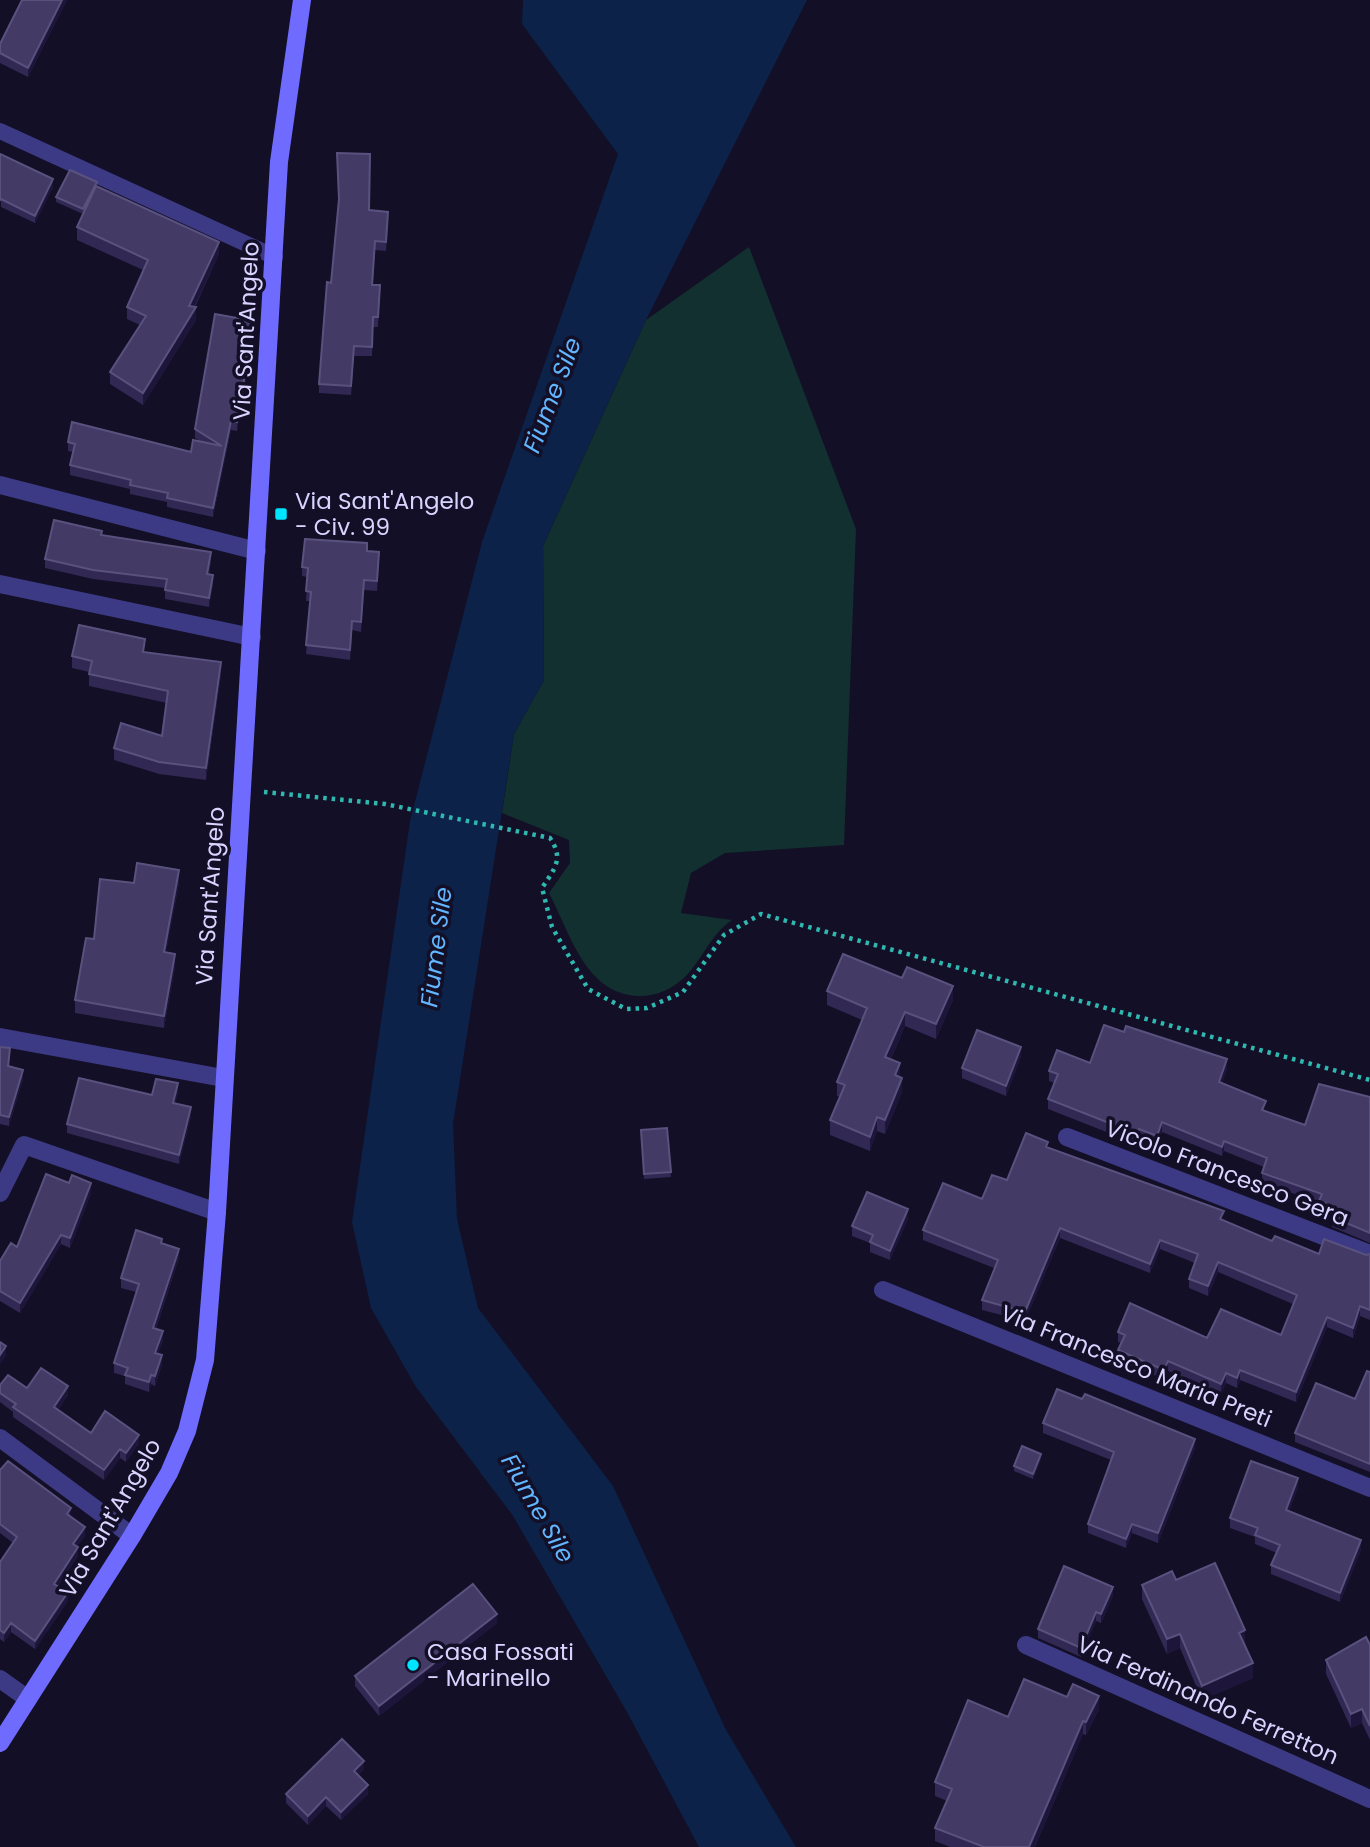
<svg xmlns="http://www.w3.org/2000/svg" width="1370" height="1847" font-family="Poppins,sans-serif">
	<rect width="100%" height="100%" fill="#130f26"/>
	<path fill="#12302f" d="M749 247 856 529 844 845 725 853 691 873 681 913 732 920C710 935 703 959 685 977 671 990 655 997 637 996 585 993 570 933 549 893L570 863 569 840 502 813 514 734 544 680 543 546 646 320Z"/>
	<path fill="#0c2248" d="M523 0H807L646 320 543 546 544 680 514 734 453 1124 457 1219 478 1308 613 1486 726 1730 796 1847H699L627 1712 513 1516 416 1387 371 1308 352 1222 410 821 482 542 618 154 522 24Z"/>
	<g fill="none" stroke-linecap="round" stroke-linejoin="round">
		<path stroke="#2fb8b0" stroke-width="4.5" stroke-dasharray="3.5 5" stroke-linecap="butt" d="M264 792 385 804 550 838C564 859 555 868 542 888L552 927 588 989 626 1009 647 1008 683 992 724 935 761 914 1370 1080"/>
		<path stroke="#3d3a85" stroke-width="16" d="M0 131 275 257"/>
		<path stroke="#3d3a85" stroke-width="18" d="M0 485 257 551
			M0 584 252 637
			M0 1037 223 1078
			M1067 1137 1370 1254
			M0 1193 24 1145 217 1212
			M883 1290 1370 1488
			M0 1438 132 1536
			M1026 1645 1370 1799
			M0 1679 28 1699"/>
		<path stroke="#6f6bff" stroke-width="18" d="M0 1743 132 1536 169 1473 187 1431 205 1360 217 1212 279 162 302 0"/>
	</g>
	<path fill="#312854" d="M67 0 28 77 0 63V44Z
		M0 154 53 187 35 223 1 207Z
		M97 186 219 254 195 307 196 320 143 405 110 384V372L140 325 127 319V307L143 270 77 240V227L83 214 56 202V197Z
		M369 210 388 221 386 251 375 250 373 285H380L378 327H373L372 356H354L351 395 319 393V384L331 283Z
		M254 330 237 431 231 430 213 517 167 507V502L130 494V489L70 475V465L73 452 68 451V442L191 452 200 441 195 438V429Z
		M102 535 211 561 209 574 213 584 209 607 165 599V588L93 579 45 568V559Z
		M367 551 379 562 377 591 364 590 361 632 352 630 350 660 306 654 310 601H306L307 577 302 576V567Z
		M145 652 221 674 206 780 159 774 114 760V748L162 736 167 703 89 686V672L72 668V656Z
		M134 883H179L166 952 175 967 164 1028 75 1013V1000L94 939Z
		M827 991 953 1000 936 1039 905 1026 891 1059 900 1077 902 1092 885 1134 877 1131 870 1151 830 1135V1120L840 1097 837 1096V1082L862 1020 827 1005Z
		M0 1047 10 1057 9 1066 23 1079 9 1126 0 1124Z
		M1021 1056 1006 1096 962 1078V1068Z
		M1090 1063 1227 1069 1222 1083 1266 1111 1305 1125 1370 1097V1243L1332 1227 1333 1216 1319 1211V1202L1262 1183V1173L1264 1167 1224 1151 1222 1156 1162 1132 1157 1146 1139 1139 1137 1144 1048 1109V1099L1055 1083 1049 1081V1071Z
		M178 1092 175 1104 191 1116 179 1164 67 1133V1124L152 1095Z
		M667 1128 671 1177 644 1179 641 1130Z
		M1048 1148 1272 1241 1319 1254H1370V1320L1360 1316 1353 1338 1327 1327 1296 1402 1240 1380 1237 1388 1226 1383 1221 1394 1168 1371 1164 1379 1118 1360V1350L1121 1343 1118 1342V1332L1207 1338 1281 1335 1293 1304 1218 1272 1208 1296 1189 1288V1279L1195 1263 1160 1249 1150 1273 1060 1238 1025 1321 982 1310V1300L994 1268 923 1240V1230L982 1199Z
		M91 1193 70 1248 61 1244 20 1313 0 1301V1261L17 1247Z
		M908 1219 890 1260 870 1252V1243L852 1236V1226Z
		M162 1244 179 1258 156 1329 163 1340 158 1354 162 1364 155 1386 151 1384 149 1392 125 1384V1376L114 1373V1363L136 1292 121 1288V1278Z
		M1370 1372V1472L1295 1442V1433L1355 1399Z
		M0 1385 27 1388 68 1395 58 1410 91 1433 139 1444 126 1462 120 1458 104 1480 13 1417V1412L0 1402Z
		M1043 1423 1195 1448 1158 1543 1132 1533 1126 1548 1088 1533V1524L1111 1460 1043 1433Z
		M1041 1459 1033 1479 1014 1471V1466Z
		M0 1470 71 1516V1517L85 1536 77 1546 78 1556 58 1586 68 1601 35 1649 11 1632 4 1642 0 1639V1562L13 1543 0 1533Z
		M1298 1487 1289 1511 1361 1550 1340 1602 1271 1574V1565L1277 1553 1255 1544V1537L1230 1528V1518Z
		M1176 1580 1245 1645 1253 1678 1202 1700 1180 1648 1167 1654 1142 1599V1585Z
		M1113 1596 1101 1623 1096 1621 1081 1657 1038 1638V1629Z
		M497 1623 379 1716 355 1686V1676Z
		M1370 1645V1740L1362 1723 1351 1728 1326 1674V1660Z
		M1067 1697 1099 1709 1086 1735 1083 1734 1035 1847H950L935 1841V1828L947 1801 935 1796V1782L1008 1717Z
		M364 1769 358 1775 368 1794 341 1820 326 1806 308 1825 286 1803V1794Z"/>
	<path fill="#1d163a" d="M62 0H67L28 77V68Z
		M53 179V187L35 223V216Z
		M97 182V187L83 214V209Z
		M219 242V254L189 318V306Z
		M196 307V320L143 405V393Z
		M254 321V330L237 431V422Z
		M231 421V430L213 517V508Z
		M211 552V561L207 583V574Z
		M213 575V584L209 607V598Z
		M221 662V674L206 780V768Z
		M179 870V883L164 965V952Z
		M175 954V967L164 1028V1016Z
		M953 986V1000L936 1039V1024Z
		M905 1012V1026L885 1072V1057Z
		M1021 1047V1056L1006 1096V1086Z
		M1227 1059V1069L1219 1092V1082Z
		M900 1063V1077L895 1075Z
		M23 1070V1079L9 1126V1117Z
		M902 1078V1092L885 1134V1120Z
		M178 1083V1092L173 1113V1103Z
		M191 1107V1116L179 1164V1155Z
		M877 1117V1131L870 1151V1137Z
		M1162 1122V1132L1157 1146V1136Z
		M1139 1129V1139L1137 1144V1134Z
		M1224 1141V1151L1222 1156V1147Z
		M91 1183V1193L70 1248V1238Z
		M908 1209V1219L890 1260V1251Z
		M1060 1228V1238L1025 1321V1312Z
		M61 1235V1244L20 1313V1303Z
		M1160 1240V1249L1150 1273V1264Z
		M179 1249V1258L153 1337V1328Z
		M1218 1262V1272L1208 1296V1286Z
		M1360 1306V1316L1353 1338V1328Z
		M1327 1317V1327L1296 1402V1392Z
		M163 1331V1340L155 1362V1353Z
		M6 1346V1356L0 1364V1355Z
		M162 1355V1364L155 1386V1376Z
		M1168 1361V1371L1164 1379V1370Z
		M1240 1370V1380L1237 1388V1378Z
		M1226 1373V1383L1221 1394V1384Z
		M151 1375V1384L149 1392V1382Z
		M68 1386V1395L54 1416V1407Z
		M139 1435V1444L126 1462V1453Z
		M1195 1439V1448L1158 1543V1533Z
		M120 1449V1458L104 1480V1470Z
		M1041 1454V1459L1033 1479V1474Z
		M1298 1478V1487L1286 1520V1510Z
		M71 1508V1516L67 1523V1514Z
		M1132 1524V1533L1126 1548V1539Z
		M85 1527V1536L73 1552V1544Z
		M1361 1540V1550L1340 1602V1593Z
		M78 1547V1556L54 1593V1584Z
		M1113 1587V1596L1101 1623V1614Z
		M68 1592V1601L35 1649V1641Z
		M1096 1612V1621L1081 1657V1648Z
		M497 1614V1623L379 1716V1706Z
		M11 1623V1632L4 1642V1633Z
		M1245 1630V1645L1239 1647V1633Z
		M1180 1634V1648L1167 1654V1639Z
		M1253 1663V1678L1202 1700V1686Z
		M1099 1696V1709L1086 1735V1722Z
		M1362 1709V1723L1351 1728V1714Z
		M1083 1721V1734L1035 1847H1029Z
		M364 1761V1769L354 1779V1771Z
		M368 1785V1794L341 1820V1812Z
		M326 1797V1806L308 1825V1816Z"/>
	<path fill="#433a66" stroke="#5a527e" stroke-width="2" d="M22 0H62L28 68 0 53V44Z
		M337 153 370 154 369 210 388 212 386 242 375 241 372 285H380L378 317H373L372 347 354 346 351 386 319 384 327 282 331 283 339 199Z
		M0 154 53 179 35 216 1 199 0 200Z
		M70 170 97 182 83 209 56 197Z
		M96 186 219 242 189 306 196 307 143 393 110 372 146 316 127 307 148 260 77 227Z
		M215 314 254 321 237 422 231 421 213 508 167 498 168 493 130 485 131 480 70 465 75 444 68 442 72 422 191 452 193 440 222 446 195 429Z
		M54 520 102 531 101 535 211 552 207 574 213 575 209 598 165 590 167 579 93 570 45 559Z
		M305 539 367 543V551L379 552 377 581 364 580 361 622 352 621 350 650 306 645 311 592 306 591 308 568 302 567Z
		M79 625 145 639 143 652 221 662 206 768 159 762 114 748 121 723 162 736 168 691 89 674 92 661 72 656Z
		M137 863 179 870 164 952 175 954 164 1016 75 1000 86 938 94 939 100 879 134 883Z
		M843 954 902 978 907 967 953 986 936 1024 905 1012 885 1057 900 1063 895 1075 902 1078 885 1120 877 1117 870 1137 830 1120 845 1085 837 1082 867 1008 827 991Z
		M1104 1025 1124 1032 1126 1026 1227 1059 1219 1082 1266 1101 1262 1110 1305 1125 1319 1084 1370 1097V1233L1332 1217 1336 1207 1319 1201 1322 1194 1262 1173 1267 1158 1224 1141 1222 1147 1162 1122 1157 1136 1139 1129 1137 1134 1048 1099 1058 1074 1049 1071 1057 1050 1090 1063Z
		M977 1030 1021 1047 1006 1086 962 1068Z
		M0 1047 10 1048 8 1066 23 1070 9 1117 0 1115Z
		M79 1078 152 1095 156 1079 178 1083 173 1103 191 1107 179 1155 67 1124Z
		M667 1128 671 1172 644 1174 641 1130Z
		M1026 1133 1048 1142 1046 1147 1224 1211 1220 1219 1272 1241 1275 1236 1319 1254 1324 1239 1366 1255 1370 1254V1310L1360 1306 1353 1328 1327 1317 1296 1392 1240 1370 1237 1378 1226 1373 1221 1384 1168 1361 1164 1370 1118 1350 1125 1335 1118 1332 1130 1303 1207 1338 1221 1309 1281 1335 1297 1295 1218 1262 1208 1286 1189 1279 1198 1254 1160 1240 1150 1264 1060 1228 1025 1312 982 1300 998 1260 923 1230 943 1183 982 1199 992 1175 1007 1180Z
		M46 1174 69 1183 72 1175 91 1183 70 1238 61 1235 20 1303 0 1291V1261L11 1243 17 1247Z
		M867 1192 908 1209 890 1251 870 1242 873 1235 852 1226Z
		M136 1230 162 1239 161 1243 179 1249 153 1328 163 1331 155 1353 162 1355 155 1376 151 1375 149 1382 125 1375 128 1368 114 1363 139 1284 121 1278Z
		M0 1342 6 1346 0 1355Z
		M41 1368 68 1386 54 1407 91 1433 105 1411 139 1435 126 1453 120 1449 104 1470 13 1407 16 1404 0 1393V1385L8 1375 27 1388Z
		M1367 1371 1370 1372V1464L1295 1433 1316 1383 1355 1399Z
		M1057 1389 1082 1399 1085 1394 1195 1439 1158 1533 1132 1524 1126 1539 1088 1524 1114 1452 1043 1423Z
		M1022 1446 1041 1454 1033 1474 1014 1466Z
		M8 1461 71 1508 67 1514 85 1527 73 1544 78 1547 54 1584 68 1592 35 1641 11 1623 4 1633 0 1630V1562L17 1537 0 1524V1470Z
		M1251 1461 1298 1478 1286 1510 1361 1540 1340 1593 1271 1565 1280 1545 1255 1535 1258 1528 1230 1518Z
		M1215 1563 1245 1630 1239 1633 1253 1663 1202 1686 1180 1634 1167 1639 1142 1585 1172 1571 1176 1580Z
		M1064 1566 1113 1587 1101 1614 1096 1612 1081 1648 1038 1629Z
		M473 1584 497 1614 379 1706 355 1676Z
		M1366 1637 1370 1645V1726L1362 1709 1351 1714 1326 1660Z
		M1024 1679 1067 1697 1073 1684 1099 1696 1086 1722 1083 1721 1029 1847H984L935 1828 952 1789 935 1782 968 1700 1008 1717Z
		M342 1739 364 1761 354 1771 368 1785 341 1812 326 1797 308 1816 286 1794Z"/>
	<g fill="#00e5ff" stroke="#130f26" stroke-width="2.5">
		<rect x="274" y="507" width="14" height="14" rx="3.5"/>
		<circle cx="413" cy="1665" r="7"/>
	</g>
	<g text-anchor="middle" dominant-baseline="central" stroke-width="7" stroke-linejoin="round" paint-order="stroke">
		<g font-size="23" fill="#d9d4ff" stroke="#130f26">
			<text transform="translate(246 331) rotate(-87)">Via Sant'Angelo</text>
			<text transform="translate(210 896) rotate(-86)">Via Sant'Angelo</text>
			<text transform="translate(1227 1173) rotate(21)">Vicolo Francesco Gera</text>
			<text transform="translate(1136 1366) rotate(22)">Via Francesco Maria Preti</text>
			<text transform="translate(110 1518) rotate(-60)">Via Sant'Angelo</text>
			<text transform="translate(1208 1700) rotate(24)">Via Ferdinando Ferretton</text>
		</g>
		<g font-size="23" fill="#d9d4ff" stroke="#130f26" text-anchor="start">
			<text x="295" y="501">Via Sant'Angelo<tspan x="295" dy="26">- Civ. 99</tspan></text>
			<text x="427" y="1652">Casa Fossati<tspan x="427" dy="26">- Marinello</tspan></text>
		</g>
		<g font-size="24" font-style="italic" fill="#62b6ff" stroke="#130f26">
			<text transform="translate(552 395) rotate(-69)">Fiume Sile</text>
			<text transform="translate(436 947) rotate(-83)">Fiume Sile</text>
			<text transform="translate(538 1508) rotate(60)">Fiume Sile</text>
		</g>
	</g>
</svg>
